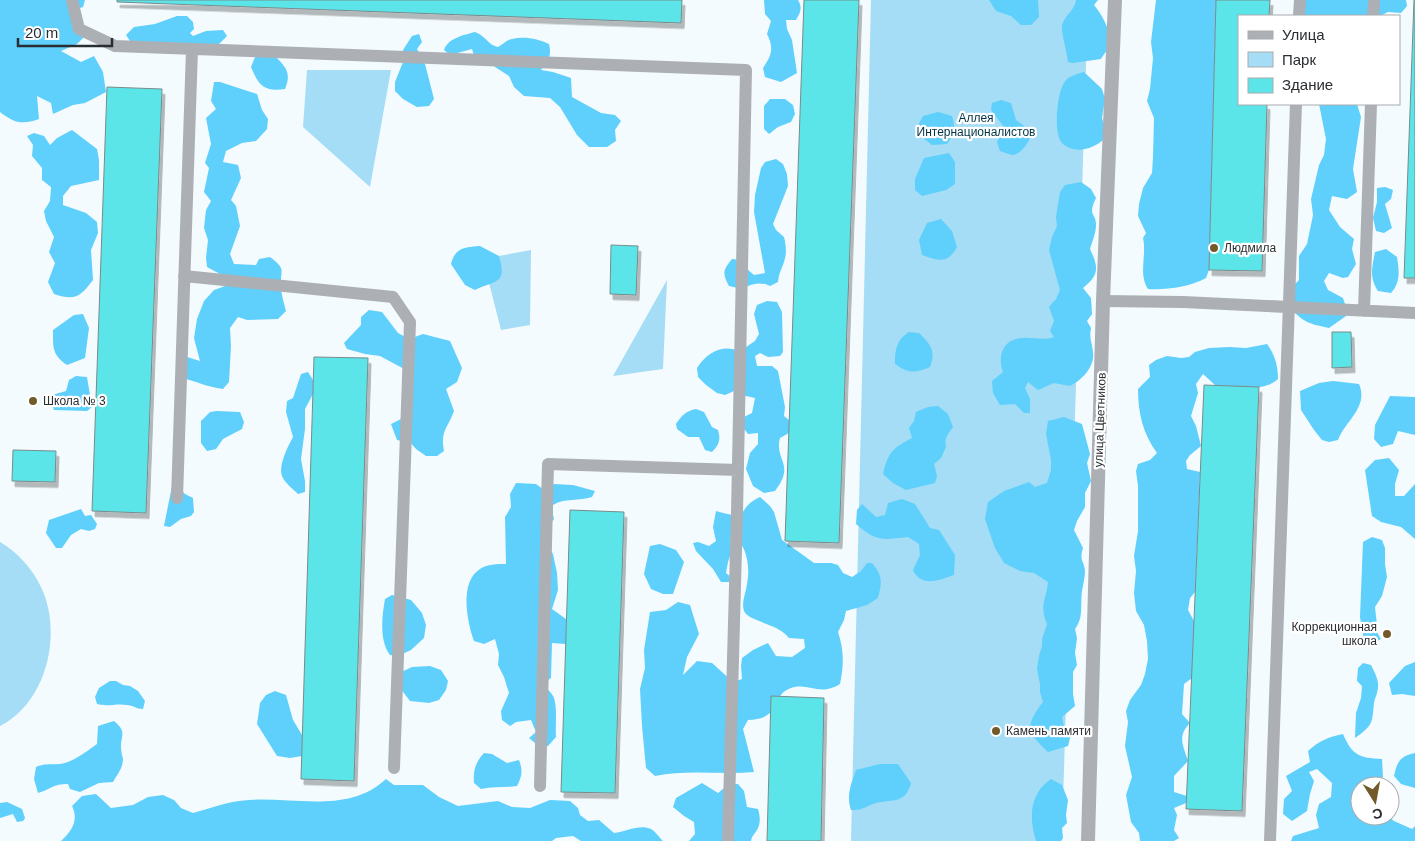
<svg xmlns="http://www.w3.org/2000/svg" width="1415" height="841" font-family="Helvetica,sans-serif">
	<defs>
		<filter id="shadow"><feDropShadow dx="3" dy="5.5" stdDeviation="0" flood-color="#0004"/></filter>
	</defs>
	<rect width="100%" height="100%" fill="#f4fbfe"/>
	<path fill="#a4ddf5" d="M871 0H1088L1062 833 1036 841H851Z
		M307 70H391L370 187 303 127Z
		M531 250 530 325 501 330 483 259Z
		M667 280 663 369 613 376Z
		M0 542C17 552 32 568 41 587 63 633 47 702 0 726Z"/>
	<path fill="#5fcffb" d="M0 0H85L83 7 74 10 88 33 77 44 61 51 81 62 94 56 103 72 106 92 85 103 73 105 53 114 51 103 37 96 39 119C22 125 14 123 0 112Z
		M764 0H798C803 8 800 13 796 20H786L787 29 792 40 797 73 781 82 765 77 763 68C772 55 774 48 767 34L771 21 765 14Z
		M989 0H1038L1039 17 1031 25H1021L1011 16 996 11Z
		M1076 0H1098L1094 5C1102 15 1112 31 1109 45 1108 50 1103 55 1101 59L1073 63 1068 62C1067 52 1061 33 1062 25 1065 15 1075 10 1076 0Z
		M1156 0H1216L1209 270 1206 278C1190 287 1167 290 1148 289 1138 274 1147 255 1143 238L1146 233 1138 216 1139 204 1143 188 1152 173 1153 157 1154 118 1147 101 1150 89 1153 58 1151 42Z
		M1300 0H1406L1407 6 1401 13 1388 12 1380 16H1299Z
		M177 16H187L193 22 194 29 190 33 193 36 206 31 223 30 227 36 213 50 134 47 126 35 134 27 155 24Z
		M475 32C486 36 488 45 498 47 502 45 507 40 512 39 524 36 539 39 549 44 552 56 548 61 541 70L553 72 571 78 572 97 601 113 615 115 621 121 615 130 616 141 607 147H589L577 135 560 107 550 98 524 96 514 87 509 76 492 65 475 59 472 49 450 55 444 50C448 38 464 35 475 32Z
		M419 34 422 42 417 49 425 64 434 99 429 106 417 107 403 99 395 91V82L405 57 403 50 412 36Z
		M271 52C283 65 293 70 285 89 264 92 259 86 251 67L255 57Z
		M1084 72 1102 89 1105 99 1102 118 1104 125V139C1094 149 1074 155 1062 143 1053 134 1057 93 1064 83 1068 76 1077 74 1084 72Z
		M214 82H220L257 94 262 110 268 119 267 129 256 141 242 143 226 151 223 162 238 165 241 178 231 200 236 206 240 226 230 254 234 264 256 265 259 259 270 257C287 270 280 269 281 286 281 294 284 303 286 311L278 319 247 320 238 317 230 328 231 346 229 382 223 389C206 387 197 381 181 378L187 357 200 361 194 338 197 319 204 301 214 290 228 285 220 274 207 267 206 258 208 240 204 228 206 210 211 201 204 192 209 168 205 163 211 144 206 118 216 109 211 101Z
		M770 99H785L793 105 795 114 791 122 778 127 769 134 764 129V106Z
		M1001 100 1011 103 1016 120 1032 132C1031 140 1021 155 1012 155 1008 154 1003 152 1000 151L997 142 1004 127 991 110 992 103Z
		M1319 104H1357L1361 117 1353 169 1357 192 1347 199 1332 196 1329 210 1340 227 1354 239 1352 249 1356 264 1348 277 1343 278 1329 273 1324 281 1328 290 1343 298 1347 310 1346 316 1329 328C1310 324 1302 322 1290 307V289L1299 280V256L1307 244 1313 215 1311 199 1319 165 1324 155 1326 139Z
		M938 112 952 116C956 128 954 134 947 144L932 145 917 133V127L923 116Z
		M72 130 97 149 99 160V180L71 186 63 196V205L86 213 97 222 98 233 91 250 93 280C80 297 75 301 54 294L48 282 55 263 49 252 54 237 46 221 44 211 50 201 51 187 42 180V168L32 156 33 145 27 136 34 133 44 136 50 145 57 138Z
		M949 153 955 162V184L946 190 922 196 915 190V179L924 158Z
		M776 159 783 164 787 174 788 186 773 224 776 230 784 237C786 245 787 254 784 262 781 271 779 272 778 282L770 286C759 281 751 284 742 289L729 286C722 273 723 270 732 259L742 260 747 269 754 275 765 273 754 212 755 195 761 168 765 162Z
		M1081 182 1091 189 1096 198C1087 217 1096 212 1096 225 1096 233 1092 242 1090 249 1099 268 1099 275 1083 288L1091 298 1092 314 1087 321 1091 328C1089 339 1092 342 1093 352 1095 367 1082 380 1070 386L1054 383 1038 390 1028 382 1025 388 1030 399V413H1024L1015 404 1000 405 993 393 992 381 1003 372C997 356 1003 339 1022 338 1034 337 1043 341 1054 337L1050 331 1054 321 1049 307 1056 299 1060 290 1049 250 1052 237 1057 226 1056 217 1060 192 1065 185Z
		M1385 187 1393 190 1391 199 1385 204 1392 228 1384 233 1376 231 1373 218 1377 202V188Z
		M941 219 952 231 957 247C948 264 938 261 922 255L919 240 927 223Z
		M480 246 499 256C507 284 497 280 475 290L465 285 451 264C455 247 466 247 480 246Z
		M1386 249 1397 257C1399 270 1401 282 1391 293L1378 291C1369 277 1372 268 1375 252Z
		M767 301 777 302 782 312 783 352 780 356 768 357 760 353 755 356 757 366H772L778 371 785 407 784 416 789 420V433L780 438C774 460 796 464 775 491L764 493 753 486 746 469 750 453 758 444V433L748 434 742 426V418L752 413 755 398 746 396 734 391 725 395 717 393 706 385 698 377 697 368C707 352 723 344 740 351L755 341 759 334 754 314 757 305Z
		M369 310 382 312 398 333 409 339 423 334 450 341 462 368 457 382 446 389 454 411C448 428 440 431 444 451L437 456H426L416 449 409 441 406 442 397 440 391 424 401 419 408 371 380 356 365 354 347 349 344 343 361 325V317Z
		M83 314 89 328 85 358 67 365C52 354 53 348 53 330L74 315Z
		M909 332 919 333C931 345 936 350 930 367 915 373 909 374 895 364 895 351 896 340 909 332Z
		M1267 344C1275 355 1278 366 1278 379 1263 393 1234 386 1215 385L1203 374 1196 384 1198 393 1191 416 1196 426 1201 446 1190 455 1186 461 1187 469 1200 472 1195 592 1190 598 1188 610 1194 621 1192 678 1184 684 1182 714 1190 723C1177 736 1183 745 1188 761L1174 776V792L1187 796 1186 803 1174 808 1177 815 1174 830 1179 838 1174 841H1140L1139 833 1131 822 1126 795 1132 777 1125 746 1128 722 1126 711 1130 700 1141 685 1145 674 1148 659 1147 641 1144 625 1136 611 1134 593 1136 571 1134 556 1138 531V486L1136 471 1138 464 1150 460 1157 453C1143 434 1138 413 1138 389L1150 377 1149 365 1156 360 1167 356 1181 358 1189 357 1195 352 1209 348 1230 347 1246 348Z
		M308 372 313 380V394L305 409V429L301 459 305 481V492L298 494C293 489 284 482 282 476 278 466 288 446 293 437L286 412 287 401 293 398 301 374Z
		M76 376 87 377 92 407 87 411 54 410 51 403 52 395 66 391 69 380Z
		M1333 381 1359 384C1369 407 1345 421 1338 440L1329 442 1322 440 1314 430 1301 410 1300 391 1319 383Z
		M1390 396 1415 397V435L1398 431 1393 444 1381 447 1374 439 1375 425Z
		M938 406 948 414 953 427C948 434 944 438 946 447L941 458 934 464 937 476 935 483 906 490 893 483 883 474C888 452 893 448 912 438L909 428 914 421 916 412 928 407Z
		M696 409 704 412 712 427 718 430C721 440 719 445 712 452L705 450 699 437H688L677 429 676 424C682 415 686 411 696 409Z
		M217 411 240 412 244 422 242 429 223 439 216 449 207 451 201 443V421L210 412Z
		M1064 417 1082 424 1090 454 1087 463 1091 481 1085 493V507L1077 521 1074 530 1083 548C1079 561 1084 560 1085 571 1085 577 1083 585 1082 591 1080 606 1084 617 1075 629L1077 638 1075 653 1077 665 1073 672V694L1075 706 1062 717 1064 727 1071 734 1068 746 1048 752C1027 732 1024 727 1043 702L1040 692V684L1037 669 1039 656 1042 646V639L1047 624C1039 605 1046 601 1048 582L1034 573 1020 571 1004 563 995 548 985 519 988 502 1004 491 1029 482 1035 487 1047 483 1051 470V460L1046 434 1048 421Z
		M1389 458 1399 470 1395 484V496H1404L1415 484V539L1401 527 1381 522 1372 516 1365 470 1375 460Z
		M516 483 536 484 547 492 554 484 573 485 595 491 592 497C579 501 564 498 553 505V515L554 519 546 530V543L553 554 557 573 558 590 552 609 566 619V644L552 643 551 678 542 684C546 688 551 692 553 696 558 706 555 725 556 737L548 746 541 748 529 738 536 732 531 720 516 722 510 726 502 720 501 711 509 693 504 677 498 665 499 654 495 639 484 644 474 641C467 622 459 582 480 569 488 564 497 564 506 564L505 517 511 507 510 494Z
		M172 486H178L185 494 193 498 194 512 191 516 181 519 170 527 164 526Z
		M760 497 770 506 774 512 782 540 814 563H831L838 565 843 573 852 577 861 571 867 563H872C883 576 882 582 878 598L867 605 846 611 844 620 838 632C844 650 844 665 840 684 819 697 809 682 791 688 770 695 783 719 748 720L743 729 754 772C721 775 688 769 655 776L646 768 642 726 640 689 645 668 644 650 650 612 666 610 678 602 690 605 699 634 687 657 683 675 697 661 712 663 733 682 742 679 741 666 742 658 753 650 768 643 776 656 792 657 805 648 804 639 789 638C778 623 749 622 744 611 741 602 746 593 747 584 750 569 748 549 736 538L730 540 733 548 728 562 726 573 732 578 730 582H721L713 569 696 551 693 543 698 542 709 546 716 541 713 527 716 511C753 522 735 508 760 497Z
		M902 499 915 504 930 528 939 530 955 555 954 575C940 580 921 588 913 570L920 555 919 544 908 537C882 540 877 542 856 524L857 510 862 504 876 517 885 515 888 503Z
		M81 509 85 516 91 515 97 524 95 529 89 531 81 529 71 535 62 548H56L46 533 49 520Z
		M1372 537 1382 540 1385 548V564L1387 577 1382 596 1375 607 1378 634 1381 639 1371 645 1364 640 1360 617 1363 542Z
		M660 544 676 550 684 562 673 594H663L651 589 644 574 650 546Z
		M392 595 411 600 422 613 426 625 424 638 411 650 398 656 390 655C379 641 382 616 385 599Z
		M1415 662V696L1402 694 1392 695 1389 683 1405 666Z
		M1363 663 1371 665C1374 671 1379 680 1378 687 1378 692 1375 698 1374 703 1372 724 1373 725 1355 738L1356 713 1361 698 1362 686 1357 681 1358 668Z
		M430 666 441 670 448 681 446 690 439 700 429 703 410 701 397 684V674L412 667Z
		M110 681H116L123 685 130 686 138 691 145 701 143 709C136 709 133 705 127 705 116 703 108 707 97 704L95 697 99 688Z
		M275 691 286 695 293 720 302 735V756L290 758 277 756 257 724 260 703 266 695Z
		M114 721C127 732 121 734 121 747 121 751 122 755 123 759 123 768 117 775 113 782L99 783 80 792 70 789 68 784C53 784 51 789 38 793L34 779 36 767C45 763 51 765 60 764 73 762 86 752 97 744L98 726Z
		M1343 734C1352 755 1359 758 1382 759L1383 777 1375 782V786H1360V816H1388L1394 821 1412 829 1415 826V841H1291L1293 836 1319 828 1316 815 1319 804 1331 797 1332 783 1317 769 1309 772 1314 781 1310 794 1307 811 1292 821 1283 814 1284 799 1292 791 1286 776 1310 762 1308 751C1319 741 1328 737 1343 734Z
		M484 753 492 754 507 763 519 760C523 771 522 776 517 786 505 788 493 786 481 789L474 783C473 771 475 763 484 753Z
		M1415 753V788L1401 784 1394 776C1397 762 1400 756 1415 753Z
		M880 764H898L911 783C905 806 890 798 873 804 862 808 864 810 851 810 846 796 851 784 856 770Z
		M386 779 394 785H423L439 797 458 806 498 801 512 807 530 808 550 800 570 801 578 808 580 815 588 821 599 820 614 833C626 832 639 824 651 829 655 831 660 838 663 841H581L573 836 556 838 552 841H61C72 831 79 820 72 806L82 796 96 794 111 808 133 805 148 797 163 795 174 800 181 808 193 813C212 808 228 801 249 800 294 797 349 814 386 779Z
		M1051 779 1062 785 1068 800 1066 815 1067 823 1062 828 1063 838 1061 841H1036C1029 818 1029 794 1051 779Z
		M702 783 718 793 729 784H738L744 791 747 807 758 809C760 816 761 823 757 830 754 835 752 835 751 841H689L695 834 694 822 684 816 673 807 676 798Z
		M7 802 22 809 25 818 23 821 17 822 13 814 0 818V803Z"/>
	<path fill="#5be5e9" stroke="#798b8b" filter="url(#shadow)" d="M117 0H682L681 23 117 2Z
		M804 0H859L839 543 785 541Z
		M1216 0H1270L1269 16H1239V104H1267L1262 271 1209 270Z
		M1414 0H1415V278H1404Z
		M107 87 162 89 146 513 92 511Z
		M611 245 638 246 636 295 610 294Z
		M1332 332H1351L1352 367 1332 368Z
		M314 357 368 358 354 781 301 779Z
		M1204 385 1259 387 1242 811 1186 809Z
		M13 450 56 451 55 482 12 481Z
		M570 510 624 512 615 793 561 792Z
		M771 696 824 698 821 841H767Z"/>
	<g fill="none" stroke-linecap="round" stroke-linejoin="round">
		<path stroke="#acb0b5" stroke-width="12" d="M72 0 79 29 115 46 746 70 737 513 728 841
			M1299 16 1300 0
			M1373 16 1374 2
			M184 276 393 297 410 322 394 768
			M1103 301 1183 302 1415 313
			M1364 311 1371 104
			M177 498 192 49
			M540 786 548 464 738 470
			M1270 841 1296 104"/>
		<path stroke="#acb0b5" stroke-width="14" d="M1088 841 1103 301 1115 0"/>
	</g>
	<g fill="#725a2b" stroke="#fff" stroke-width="2">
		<circle cx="1214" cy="248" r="5"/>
		<circle cx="33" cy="401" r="5"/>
		<circle cx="1387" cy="634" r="5"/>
		<circle cx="996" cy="731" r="5"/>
	</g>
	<g text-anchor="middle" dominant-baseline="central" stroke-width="4.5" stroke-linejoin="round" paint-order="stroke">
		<g font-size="12" fill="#003546" stroke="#fff">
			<text x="976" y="118">Аллея<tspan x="976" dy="14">Интернационалистов</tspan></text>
		</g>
		<g font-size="12" fill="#282e31" stroke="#fff" text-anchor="start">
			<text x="1224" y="248">Людмила</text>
			<text x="43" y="401">Школа № 3</text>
			<text x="1377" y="627" text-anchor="end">Коррекционная<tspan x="1377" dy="14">школа</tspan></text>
			<text x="1006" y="731">Камень памяти</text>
		</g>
		<g font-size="12" fill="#282e31" stroke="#fff">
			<text transform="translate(1100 420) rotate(-88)">улица Цветников</text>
		</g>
	</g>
	<rect x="1238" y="15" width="162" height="90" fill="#ffffff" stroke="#a9abad"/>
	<rect x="1248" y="31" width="25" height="8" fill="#acb0b5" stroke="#a9abad"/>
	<text x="1282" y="40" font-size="15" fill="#282e31">Улица</text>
	<rect x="1248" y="52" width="25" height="15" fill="#a4ddf5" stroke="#a9abad"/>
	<text x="1282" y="65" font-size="15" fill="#282e31">Парк</text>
	<rect x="1248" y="78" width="25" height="15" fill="#5be5e9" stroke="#a9abad"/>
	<text x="1282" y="90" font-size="15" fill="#282e31">Здание</text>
	<g transform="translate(1375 801) rotate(169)"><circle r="24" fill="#ffffff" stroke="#a9abad"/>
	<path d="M0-4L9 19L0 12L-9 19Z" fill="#725a2b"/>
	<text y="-8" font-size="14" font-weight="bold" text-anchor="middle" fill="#282e31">С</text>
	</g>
	<path d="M18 38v8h94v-8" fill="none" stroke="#282e31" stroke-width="2.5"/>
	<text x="25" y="38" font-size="15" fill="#282e31" stroke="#ffffff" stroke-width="4" paint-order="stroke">20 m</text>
</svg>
